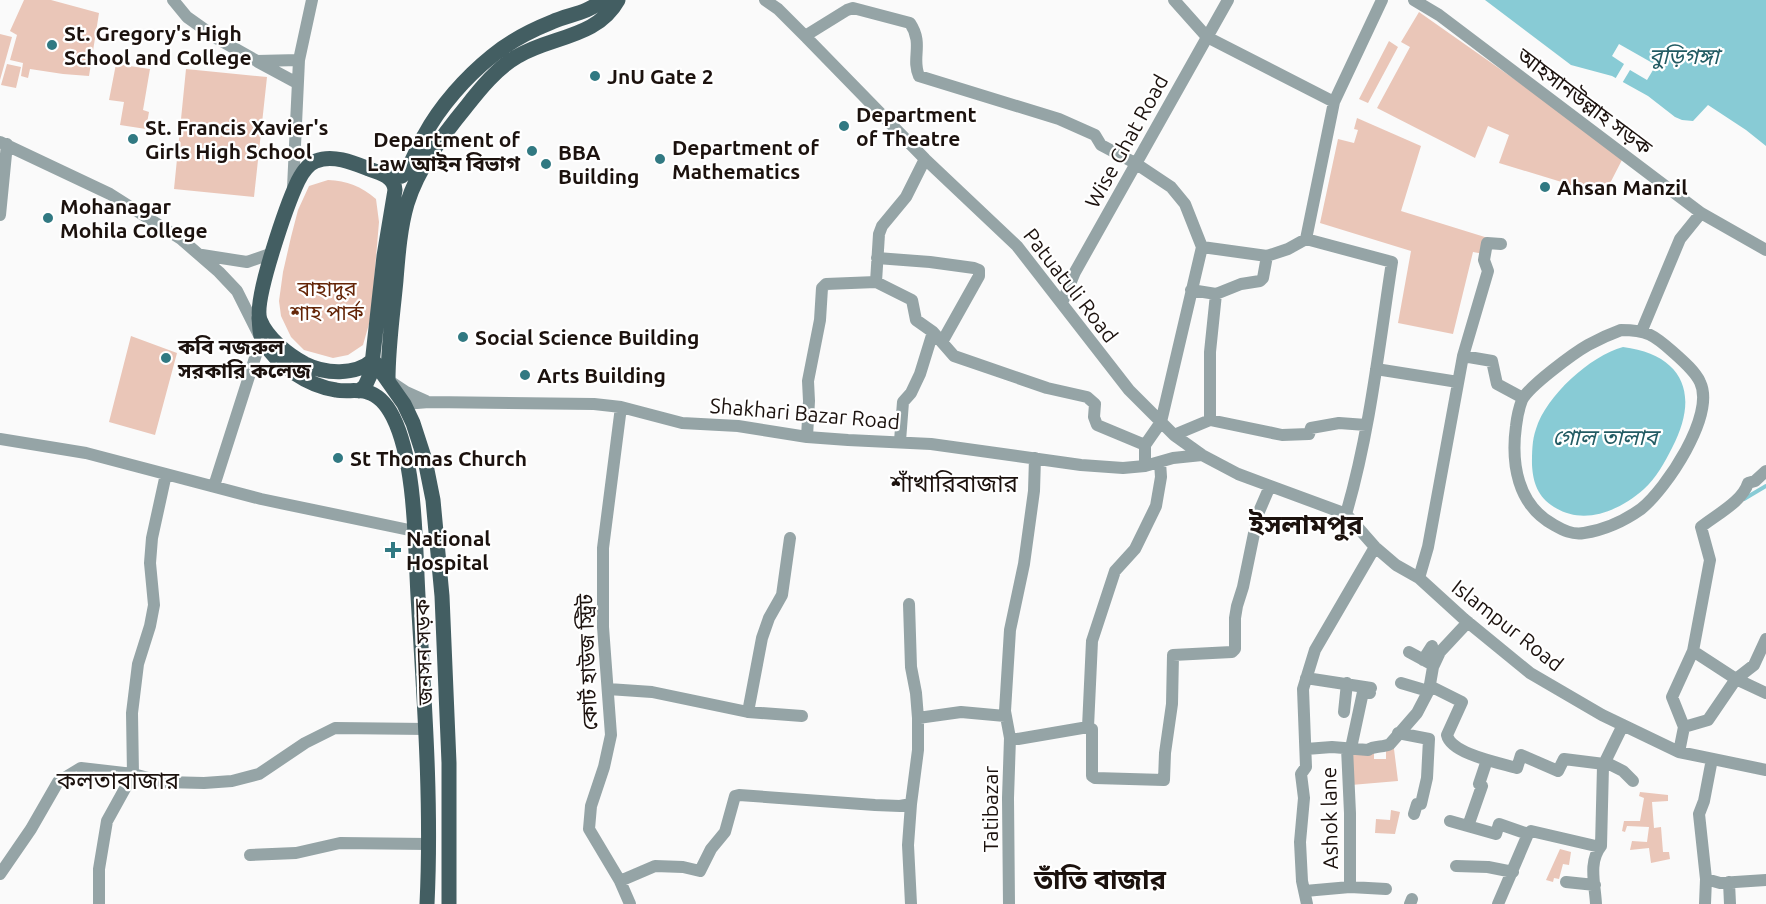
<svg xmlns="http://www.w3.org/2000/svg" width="1766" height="904" font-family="Ubuntu,'Noto Sans Bengali',sans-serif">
	<rect width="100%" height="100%" fill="#fafafa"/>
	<path fill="#eac6b8" d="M24 0H51L99 13 89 76 63 74 30 69 28 78 21 76 23 63 10 60 17 35 10 31Z
		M1419 12 1624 156 1604 195 1499 163 1509 135 1488 126 1475 158 1377 108 1410 47 1401 42Z
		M0 34 12 37 0 80Z
		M1389 41 1398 47 1368 103 1359 99Z
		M7 64 21 67 16 88 1 85Z
		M116 64 150 69 143 110 149 112 146 129 120 125 124 102 109 100Z
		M186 69 267 77 254 197 174 189Z
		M1357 118 1421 146 1401 211 1488 238 1484 254 1473 252 1453 334 1398 323 1411 251 1320 223 1338 139 1354 143 1358 130 1354 129Z
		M328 180C347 181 361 186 376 199L379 222 371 317 363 345 348 355 333 358 304 350 291 337 281 316 279 301 283 272 291 237 298 210 309 186Z
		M131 336 177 353 155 435 109 422Z
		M1393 741 1398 781 1351 785 1349 750 1374 748V759H1386V748Z
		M1640 792 1668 795V801L1652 802 1654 828 1661 827 1663 852H1669L1670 859 1651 863 1649 848 1630 850 1632 841 1647 842 1649 827 1627 826 1625 832 1622 831 1624 821H1640L1644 798 1639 796Z
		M1391 810 1400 812 1395 834 1375 833 1376 819 1390 820Z
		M1560 849 1571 852 1569 865 1563 864 1559 879 1554 878 1553 882 1546 880Z"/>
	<path fill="#88cbd5" d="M1485 0H1766V146L1746 130 1708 105 1693 121 1682 120 1675 117 1648 96 1612 76 1571 65Z
		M1623 347C1684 355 1700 395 1672 448 1665 462 1656 478 1644 489 1619 511 1584 526 1554 507 1538 497 1533 483 1532 465 1532 453 1532 440 1536 429 1546 396 1590 356 1623 347Z"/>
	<path fill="#fafafa" d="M1619 44 1656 65 1647 80 1630 70 1621 85 1614 81 1624 64 1612 56Z"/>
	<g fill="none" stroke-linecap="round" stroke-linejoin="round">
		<path stroke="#88cbd5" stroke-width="4" d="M1744 499 1766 486"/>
		<path stroke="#95a4a6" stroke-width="12" d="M173 0 187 17 218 39 257 61 299 60
			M765 0 778 9 805 36 925 159 1017 246 1129 390 1174 435 1202 455 1238 474 1346 514 1375 547 1396 565 1419 578 1464 619 1530 673 1602 715 1679 752 1766 770
			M1174 0 1207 37 1334 102
			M1414 0 1439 15 1701 213 1766 250
			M805 36 847 10 853 8 910 23C924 44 911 58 919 76L1059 119 1095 135 1101 145 1135 163 1171 187 1185 204 1202 247 1161 422 1145 445V466
			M258 62 297 83
			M0 142 110 194 181 239 219 272 237 291 261 339 214 486
			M293 188 299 60 312 0
			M0 215 7 144
			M1202 247 1267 256 1288 249 1306 239
			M202 255 247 262 273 253
			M877 258 930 262 974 268 979 270V276L942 342
			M876 282 879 234 882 226 906 197 925 159
			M1191 290 1216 294 1241 284 1260 281 1263 278 1267 256
			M1062 303 1075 272 1228 0
			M1621 330C1647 330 1654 335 1673 352 1682 360 1695 371 1700 382 1716 415 1666 489 1641 509 1624 521 1604 530 1584 533 1572 535 1563 530 1554 525 1517 505 1511 463 1516 426 1517 417 1519 408 1522 400 1529 386 1574 353 1588 345 1599 339 1610 334 1621 330Z
			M1642 330 1680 239 1701 213
			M1463 356 1492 361 1497 384 1523 398
			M1376 369 1458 382
			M391 382 406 392 426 401
			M404 404 429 402 594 404 621 407 682 423 738 426 807 437 848 440 931 444 1081 465 1123 468 1145 466 1173 458 1202 455
			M621 407 603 548V627L611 735 604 767 591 806 589 829 620 881 630 904
			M1210 420V352L1216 294
			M1174 435 1210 420 1282 435 1309 434 1311 428 1339 423 1366 425
			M807 437 809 401 808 381 820 320 822 288 826 284 876 282 912 300 916 320 933 332 954 356 1047 388 1087 397 1095 404 1094 417 1097 425 1145 445
			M0 439 86 453 261 499 414 531
			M900 441 903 402 911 393 920 374 933 332
			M1160 462 1161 477 1156 506 1135 549 1115 571 1092 641 1088 727 1092 729V776L1095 778 1164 780 1165 753 1172 704 1173 655 1232 652 1235 649V618L1237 606 1243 587 1258 514 1270 486
			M1346 514C1370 432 1379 346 1392 262L1306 239 1334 102 1382 0
			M1419 578 1428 547 1463 356 1488 271 1484 260 1487 243 1501 244
			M909 604 911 667 916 693 918 718V750L911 804 908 845 911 904
			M1693 651 1736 679 1766 693
			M1409 652 1433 665
			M1423 660 1432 646
			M1306 678 1371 688
			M1401 683 1428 691
			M1430 686 1462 702 1447 735C1451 754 1500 763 1517 768L1521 755 1558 771 1564 759 1604 764
			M608 689 652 692 748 712 802 716
			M748 712 762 638 769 618 782 595 790 538
			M1344 712 1347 683
			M918 718 961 712 1005 716
			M1684 727 1708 720 1736 679 1754 665 1766 639
			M1398 733 1429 739 1427 778 1421 804H1417L1414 814
			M1010 738 1018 739 1088 727
			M1347 748 1350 813V887
			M1351 748 1363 692 1370 693
			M1306 749 1332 747 1368 750C1375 745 1383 748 1390 744L1417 713 1429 690 1433 667 1440 652 1468 622
			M1679 752 1684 727 1672 697 1693 651 1710 560 1701 527C1716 515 1743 501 1748 483L1755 481 1766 471
			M1605 762 1623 771 1633 781
			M1450 821 1496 834 1499 824 1528 834
			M1468 826 1482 786 1479 784 1487 760
			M250 855 296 853 340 843 428 844
			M1456 866 1488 867 1513 872
			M0 874 31 829 58 782 81 768 133 774 164 782 204 783 232 781 259 774 305 743 335 728 427 729
			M1706 879 1720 883 1766 880
			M620 881 655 866 683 867 700 871 711 849 725 832 735 796 739 795 875 805 900 806 911 804
			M1566 882 1595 885
			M1729 882 1730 904
			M1305 891 1350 887 1386 889
			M99 904V869L107 821 133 774 132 713 138 664 150 626 154 605 150 563 152 538 166 474
			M1009 904 1008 798 1010 738 1005 711 1010 630 1024 564 1034 491 1035 458
			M1307 904 1302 881 1300 842 1304 798 1301 774 1306 767 1303 689 1315 650 1375 547
			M1410 904 1412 899
			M1498 904 1528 834 1531 831 1600 847
			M1596 904C1595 884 1588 862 1601 846L1603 766 1623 725
			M1705 904 1706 879 1699 814 1704 801 1712 759"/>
		<path stroke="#435e62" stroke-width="15" d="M389 178 402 176C412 165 416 149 424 136 440 106 466 77 492 56 509 42 532 30 552 22 569 14 587 14 602 0
			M259 318C260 326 259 334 263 341 277 365 308 386 336 390 346 392 358 389 367 392 379 395 388 407 393 417 416 463 415 544 418 596 424 698 432 801 427 904
			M373 360 404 404 413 423 425 460 433 500 442 596 449 763V904
			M373 360C355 376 325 374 305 364 288 355 267 338 260 320 253 300 288 202 298 181 302 173 308 164 316 161 333 154 354 163 369 169 381 173 394 177 395 190
			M388 380C388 346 393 313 396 280 398 255 400 228 407 204 418 168 443 135 466 107 480 89 497 68 518 56 551 36 597 38 618 0
			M359 391 365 386 371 373 384 256 395 190"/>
	</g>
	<g fill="#317982" stroke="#fff" stroke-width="2">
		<circle cx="52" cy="45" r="6"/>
		<circle cx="595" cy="76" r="6"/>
		<circle cx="844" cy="126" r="6"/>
		<circle cx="133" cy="139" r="6"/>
		<circle cx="532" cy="151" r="6"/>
		<circle cx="660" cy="159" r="6"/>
		<circle cx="546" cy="164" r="6"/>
		<circle cx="1545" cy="187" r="6"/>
		<circle cx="48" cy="218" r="6"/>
		<circle cx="463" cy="337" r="6"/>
		<circle cx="166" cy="358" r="6"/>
		<circle cx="525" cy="375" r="6"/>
		<circle cx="338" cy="458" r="6"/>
		<path d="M390 541h6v6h6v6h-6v6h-6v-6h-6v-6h6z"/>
	</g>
	<g text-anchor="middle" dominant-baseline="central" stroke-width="4.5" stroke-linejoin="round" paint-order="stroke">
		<g font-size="21" font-weight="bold" fill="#1c120e" stroke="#fff" text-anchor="start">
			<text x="64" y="33">St. Gregory's High<tspan x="64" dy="24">School and College</tspan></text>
			<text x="607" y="76">JnU Gate 2</text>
			<text x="856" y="114">Department<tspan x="856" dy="24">of Theatre</tspan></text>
			<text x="145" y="127">St. Francis Xavier's<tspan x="145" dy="24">Girls High School</tspan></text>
			<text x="520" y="139" text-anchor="end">Department of<tspan x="520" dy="24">Law আইন বিভাগ</tspan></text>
			<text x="672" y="147">Department of<tspan x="672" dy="24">Mathematics</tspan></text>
			<text x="558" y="152">BBA<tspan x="558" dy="24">Building</tspan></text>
			<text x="1557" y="187">Ahsan Manzil</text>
			<text x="60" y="206">Mohanagar<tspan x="60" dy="24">Mohila College</tspan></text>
			<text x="475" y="337">Social Science Building</text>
			<text x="178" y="346">কবি নজরুল<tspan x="178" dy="24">সরকারি কলেজ</tspan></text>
			<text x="537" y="375">Arts Building</text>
			<text x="350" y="458">St Thomas Church</text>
			<text x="406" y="538">National<tspan x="406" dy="24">Hospital</tspan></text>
		</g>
		<g font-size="21" fill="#1c120e" stroke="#fff">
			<text transform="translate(1585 101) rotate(37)">আহসানউল্লাহ সড়ক</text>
			<text transform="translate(1126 141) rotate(-61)">Wise Ghat Road</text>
			<text transform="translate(1071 285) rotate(52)">Patuatuli Road</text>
			<text transform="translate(805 413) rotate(5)">Shakhari Bazar Road</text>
			<text transform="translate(1508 625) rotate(38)">Islampur Road</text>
			<text transform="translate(423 652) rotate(-92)">জনসন সড়ক</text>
			<text transform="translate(587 662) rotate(-92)">কোর্ট হাউজ স্ট্রিট</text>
			<text transform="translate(990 809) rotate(-90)">Tatibazar</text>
			<text transform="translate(1329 818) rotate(-91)">Ashok lane</text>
		</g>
		<g font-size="21" fill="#642507" stroke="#fff">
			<text x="327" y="288">বাহাদুর<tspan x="327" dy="24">শাহ পার্ক</tspan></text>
		</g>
		<g font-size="22" font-style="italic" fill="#225b63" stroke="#fff">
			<text x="1684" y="55">বুড়িগঙ্গা</text>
			<text x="1605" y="436">গোল তালাব</text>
		</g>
		<g font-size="24" fill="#1c120e" stroke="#fff">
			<text x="954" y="483">শাঁখারিবাজার</text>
			<text x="118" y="780">কলতাবাজার</text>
		</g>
		<g font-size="27" font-weight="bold" fill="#1c120e" stroke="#fff">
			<text x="1306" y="524">ইসলামপুর</text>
			<text x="1100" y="879">তাঁতি বাজার</text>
		</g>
	</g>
</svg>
